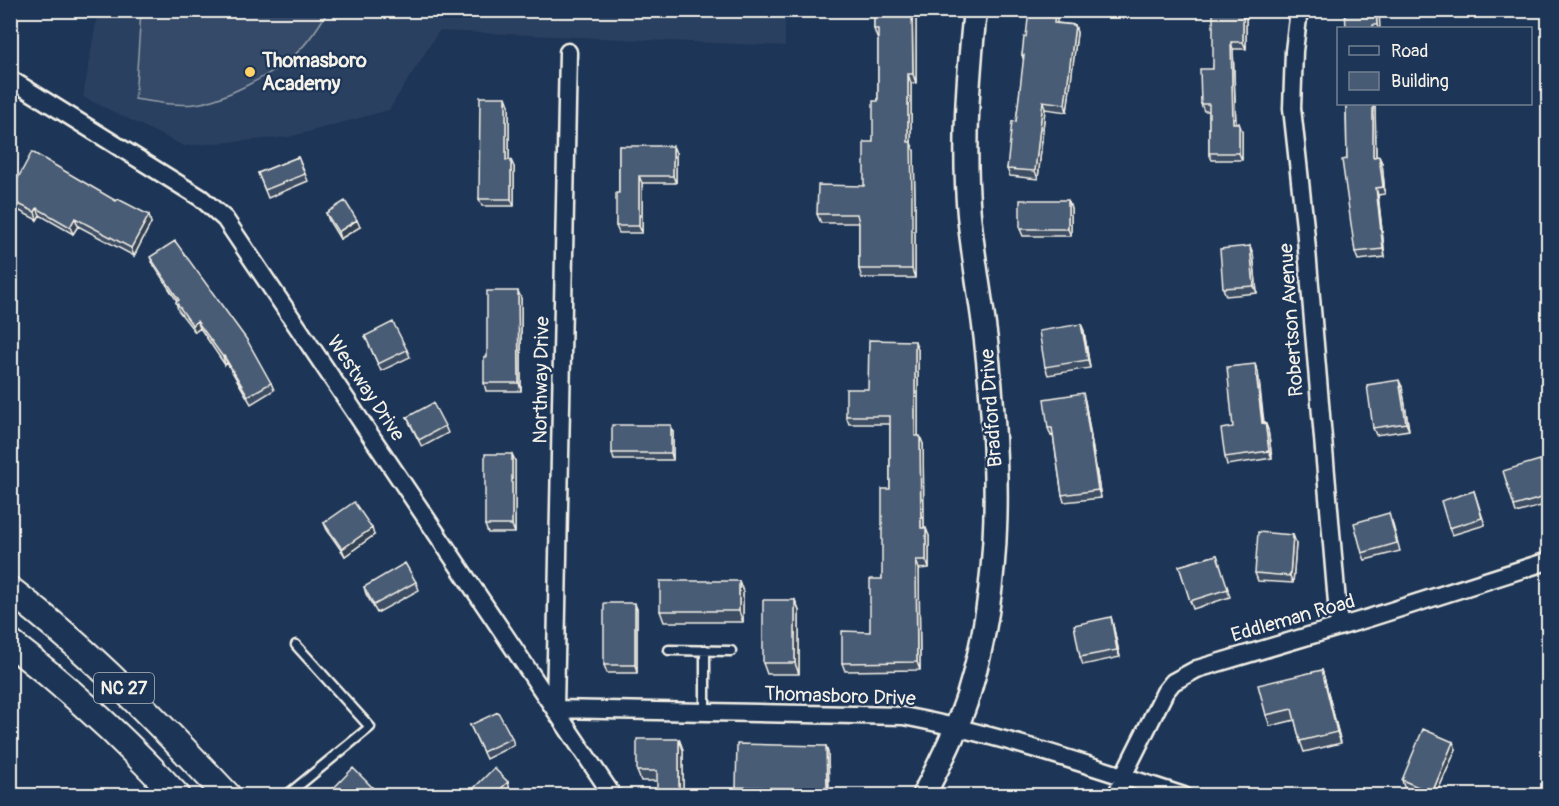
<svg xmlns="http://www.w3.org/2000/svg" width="1559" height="806" font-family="Pangolin,sans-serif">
	<rect width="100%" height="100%" fill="#1d3557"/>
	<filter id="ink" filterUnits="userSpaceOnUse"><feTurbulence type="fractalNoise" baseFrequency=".0167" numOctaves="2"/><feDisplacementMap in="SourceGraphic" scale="12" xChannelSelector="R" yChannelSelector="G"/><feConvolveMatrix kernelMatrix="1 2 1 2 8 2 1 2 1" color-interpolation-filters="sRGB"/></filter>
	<g filter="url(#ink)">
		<path fill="#2a4060" d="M98 11H785V46L439 31 389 110 289 137 184 146 83 97Z"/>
		<path fill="#354a67" stroke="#949ea8" stroke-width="1.5" d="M141 11V10L328 11C318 28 307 45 291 58 271 75 221 101 195 104 175 106 154 102 135 99Z"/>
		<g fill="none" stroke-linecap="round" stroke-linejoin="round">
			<defs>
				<path id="lane" d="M669 650 731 651
					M705 650V712
					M286 796 370 727 296 645"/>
				<path id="street" d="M1299 10 1294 51 1292 108 1305 227 1339 626
					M568 52 555 709 903 716C999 734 1091 766 1184 796
					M10 79 201 198 225 219 613 796
					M1117 796 1123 776 1165 692 1173 682 1197 669 1369 618 1548 561"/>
				<path id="secondary" d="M923 796C940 764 957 730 968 696 1004 579 999 460 986 341 981 298 973 257 969 215 963 147 968 78 975 10"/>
				<path id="primary" d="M10 590C90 651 159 723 228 796
					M10 643C70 689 125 740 177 796"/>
			</defs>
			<use href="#lane" stroke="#f4f1e8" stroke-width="13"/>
			<use href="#street" stroke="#f4f1e8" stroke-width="21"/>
			<use href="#secondary" stroke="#f4f1e8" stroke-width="27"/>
			<use href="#primary" stroke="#f4f1e8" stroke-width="30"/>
			<use href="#lane" stroke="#1d3557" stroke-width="8"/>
			<use href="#street" stroke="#1d3557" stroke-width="16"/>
			<use href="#secondary" stroke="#1d3557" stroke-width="22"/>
			<use href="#primary" stroke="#1d3557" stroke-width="26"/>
		</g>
		<path fill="#3e4e64" stroke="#f4f1e8" stroke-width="1.5" d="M874 10H916V83H911V143L914 151 915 203V278H862L859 269V223H821L817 214 864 186 873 142 878 101V38H877L874 29Z
			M1246 10V49H1233L1236 123 1242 131V160H1212L1209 153V111H1204L1201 104 1213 69 1219 12Z
			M1057 23 1075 25 1077 33 1067 112 1045 109 1038 179 1010 176 1007 169 1016 122 1024 61 1022 55 1026 37Z
			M1346 104H1375L1376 156 1382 163 1385 194 1378 195 1385 257 1358 260 1355 252 1347 159Z
			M509 105V160L514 167V206H482L479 199Z
			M619 146 676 153V183H642V233H619L616 226 619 193Z
			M298 157 308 181 268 198 258 173Z
			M10 193 151 223 134 256 78 226 73 234 40 215 37 220 10 206Z
			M1071 208V236H1023L1020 229Z
			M326 213 360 227 340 239 329 221Z
			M1250 246 1253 254 1257 293 1226 296 1223 288Z
			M150 257 271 383 274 390 251 404 227 363 225 365 200 328 195 332 178 310 176 302 177 301 153 264Z
			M521 298V391H486L484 383Z
			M1081 324 1084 331 1090 368 1048 375 1045 367Z
			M365 336 407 350 410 357 381 371Z
			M918 350V436L923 444 924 528 929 536V568L919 569 920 670 845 671 842 663 870 632 882 579 890 489V424H849L846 416 868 389Z
			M1258 372 1264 422H1265L1268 430 1272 458 1227 465 1225 457 1233 427Z
			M1402 387 1409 430 1376 435 1373 428Z
			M1085 401 1101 498 1064 502 1062 495 1053 435 1051 436 1048 428Z
			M407 417 445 426 448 433 422 447 410 424Z
			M673 432V460H614L612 453Z
			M512 454 515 461V533H488L485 525Z
			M1548 464V504L1516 513 1514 506 1542 466Z
			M1474 491 1485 525 1452 535 1449 528Z
			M1392 521 1400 551 1365 560 1362 553Z
			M324 523 374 535 345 556 327 530Z
			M1293 535 1296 543 1293 583 1258 581 1255 573Z
			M1217 555 1230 597 1193 609 1179 566Z
			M739 581 743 592V622H664L660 611Z
			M416 582 419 590 377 613 366 594 364 587Z
			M795 600 799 611V674H767L763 663Z
			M637 610V673H607L604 665Z
			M1111 617 1113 625 1120 657 1083 665 1080 657Z
			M1322 670 1325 681 1341 743 1304 752 1300 741 1295 720 1270 726 1266 715Z
			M470 725 512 738 514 745 486 759Z
			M679 739 683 750V795L657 781H641L637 771Z
			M1453 742 1456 749 1436 795H1424L1404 787 1402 780Z
			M826 746 828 753 829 795H739L736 787Z"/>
		<path fill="#324051" stroke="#f4f1e8" stroke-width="1.5" d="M912 10H916V83L913 74Z
			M1055 10H1058L1056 30 1054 23Z
			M1243 10H1246V49L1243 42Z
			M1376 10H1379L1380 28H1378L1377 25Z
			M1075 25 1077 33 1067 112 1065 104Z
			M1231 42 1233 49 1236 131 1233 123Z
			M908 74 911 83V143L914 151 915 203V278L912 269 908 142Z
			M506 97 509 105V167L506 160Z
			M1043 101 1045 109 1038 179 1035 171Z
			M1373 104H1375L1376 164 1373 157Z
			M1239 123 1242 131V160L1239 153Z
			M673 146 676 153V183L673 176Z
			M1379 156 1382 163 1385 194 1383 187Z
			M511 160 514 167V206L511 199Z
			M639 176 642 183V233L639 226Z
			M1376 188 1378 195 1385 257 1383 249Z
			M1068 200 1071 208V236L1068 229Z
			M37 208 40 215 37 220 35 212Z
			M149 215 151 223 134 256 131 248Z
			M75 218 78 226 73 234 70 227Z
			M357 220 360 227 340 239 338 232Z
			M1250 246 1253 254 1257 293 1254 286Z
			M518 291 521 298V391L519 383Z
			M197 321 200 328 195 332 192 325Z
			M1081 324 1084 331 1090 368 1088 360Z
			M915 341 918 350V444L915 436Z
			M224 356 227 363 225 365 223 357Z
			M1255 364 1258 372 1264 430 1262 423Z
			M1399 380 1402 387 1409 430 1406 423Z
			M1083 393 1085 401 1101 498 1098 490Z
			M1265 422 1268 430 1272 458 1269 451Z
			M671 425 673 432V460L671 453Z
			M920 436 923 444 924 536 921 528Z
			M512 454 515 461V533L512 525Z
			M372 528 374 535 345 556 342 549Z
			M926 528 929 536V568L926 560Z
			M1293 535 1296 543 1293 583 1290 576Z
			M916 560 919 569 920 670 917 662Z
			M739 581 743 592V622L739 611Z
			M795 600 799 611V674L795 663Z
			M635 603 637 610V673L635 665Z
			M1111 617 1113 625 1120 657 1117 650Z
			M1322 670 1325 681 1341 743 1337 732Z
			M679 739 683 750V795H679Z
			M1453 742 1456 749 1436 795H1433L1432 793Z
			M826 746 828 753 829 795 827 789Z
			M508 782 510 790 504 795H494Z
			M372 787 375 795H364Z"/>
		<path fill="#485b74" stroke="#f4f1e8" stroke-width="1.5" d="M874 10H912L913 74H908V142H911L912 194V269H859V223L857 214H817L818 185 864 186V142H873V101H878V29H874Z
			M1029 10H1055L1054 23 1075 25 1065 104 1043 101 1035 171 1007 169 1012 121 1016 122 1024 55H1022L1024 37H1026Z
			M1219 10H1243V42H1231L1233 123H1239V153H1209V104H1201L1200 69H1213V12H1219Z
			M1345 10H1376L1377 25H1373V28H1346Z
			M480 97H506V160H511V199H479Z
			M1346 104H1373V157L1379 156 1383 187 1376 188 1383 249 1355 252 1342 160 1347 159Z
			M619 146H673V176H639V226H616V193H619Z
			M32 152 116 201 118 199 149 215 131 248 75 218 70 227 37 208 35 212 10 200V193Z
			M298 157 305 174 265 190 258 173Z
			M1020 200H1068V229H1020Z
			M345 201 357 220 338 232 326 213Z
			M175 241 247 340 271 383 248 396 224 356 223 357 197 321 192 325 176 302 179 300 150 257Z
			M1250 246 1254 286 1223 288 1220 249Z
			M487 291H518L519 383H484V357H487Z
			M393 322 407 350 378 364 365 336Z
			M1081 324 1088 360 1045 367 1039 331Z
			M869 340 915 341V436H920L921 528H926V560H916L917 662 842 663V631L870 632V579H882V489H890V416H846V389H868Z
			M1255 364 1262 423 1265 422 1269 451 1225 457 1221 429 1233 427 1227 367Z
			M1399 380 1406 423 1373 428 1367 385Z
			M1083 393 1098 490 1062 495 1052 428H1048L1044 399Z
			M433 403 445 426 419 440 407 417Z
			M612 425H671V453H612Z
			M485 454H512V525H485Z
			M1540 460 1542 466 1548 464V496L1514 506 1503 471Z
			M1474 491 1482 518 1449 528 1441 501Z
			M354 502 372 528 342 549 324 523Z
			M1389 513 1397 543 1362 553 1354 523Z
			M1258 532 1293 535 1290 576 1255 573Z
			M1217 555 1228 589 1190 601 1179 566Z
			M405 563 416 582 374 605 364 587Z
			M660 581H739V611H660Z
			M763 600H795V663H763Z
			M604 603H635V665H604Z
			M1111 617 1117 650 1080 657 1074 625Z
			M1322 670 1337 732 1300 741 1292 709 1266 715 1258 685Z
			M498 712 512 738 483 752 470 725Z
			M1423 729 1453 742 1432 793 1402 780Z
			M637 739H679V795H657V771H637Z
			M737 744 826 746 827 789 736 787Z
			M353 768 372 787 364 795H327Z
			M494 768 508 782 494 795H473L470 792Z"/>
	</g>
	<circle fill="#ffd166" stroke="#1d3557" stroke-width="2" cx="250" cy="72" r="6"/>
	<g text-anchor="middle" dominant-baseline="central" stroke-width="4.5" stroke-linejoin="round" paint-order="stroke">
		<rect fill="#1d3557" stroke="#b4b9bc" stroke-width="1.5" x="94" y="673" width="60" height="30" rx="4.5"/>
		<g font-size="18" font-weight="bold" fill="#f4f1e8">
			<text x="124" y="688">NC 27</text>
		</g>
		<g font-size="20" font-weight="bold" fill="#f4f1e8" stroke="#1d3557" text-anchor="start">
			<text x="262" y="60">Thomasboro<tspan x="262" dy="23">Academy</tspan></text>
		</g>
		<g font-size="20" fill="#f4f1e8" stroke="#1d3557">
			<text transform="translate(1291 320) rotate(-94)">Robertson Avenue</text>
			<text transform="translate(541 380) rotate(-89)">Northway Drive</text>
			<text transform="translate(366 388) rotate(56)">Westway Drive</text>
			<text transform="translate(991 408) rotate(-94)">Bradford Drive</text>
			<text transform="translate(1293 618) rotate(-16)">Eddleman Road</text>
			<text transform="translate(840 696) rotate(2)">Thomasboro Drive</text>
		</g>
	</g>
	<rect width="1559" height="806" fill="none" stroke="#1d3557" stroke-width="36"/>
	<rect x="18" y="18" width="1523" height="770" fill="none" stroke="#f4f1e8" stroke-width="2" filter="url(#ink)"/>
	<rect x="1337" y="27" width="195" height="78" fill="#1d3557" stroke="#738091" stroke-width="1.5"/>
	<rect x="1349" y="46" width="30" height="9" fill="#1d3557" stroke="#738091" stroke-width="1.5"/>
	<text x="1391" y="57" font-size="18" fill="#f4f1e8">Road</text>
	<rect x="1349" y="72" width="30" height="18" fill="#485b74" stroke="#738091" stroke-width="1.5"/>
	<text x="1391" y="87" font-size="18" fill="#f4f1e8">Building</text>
</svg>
